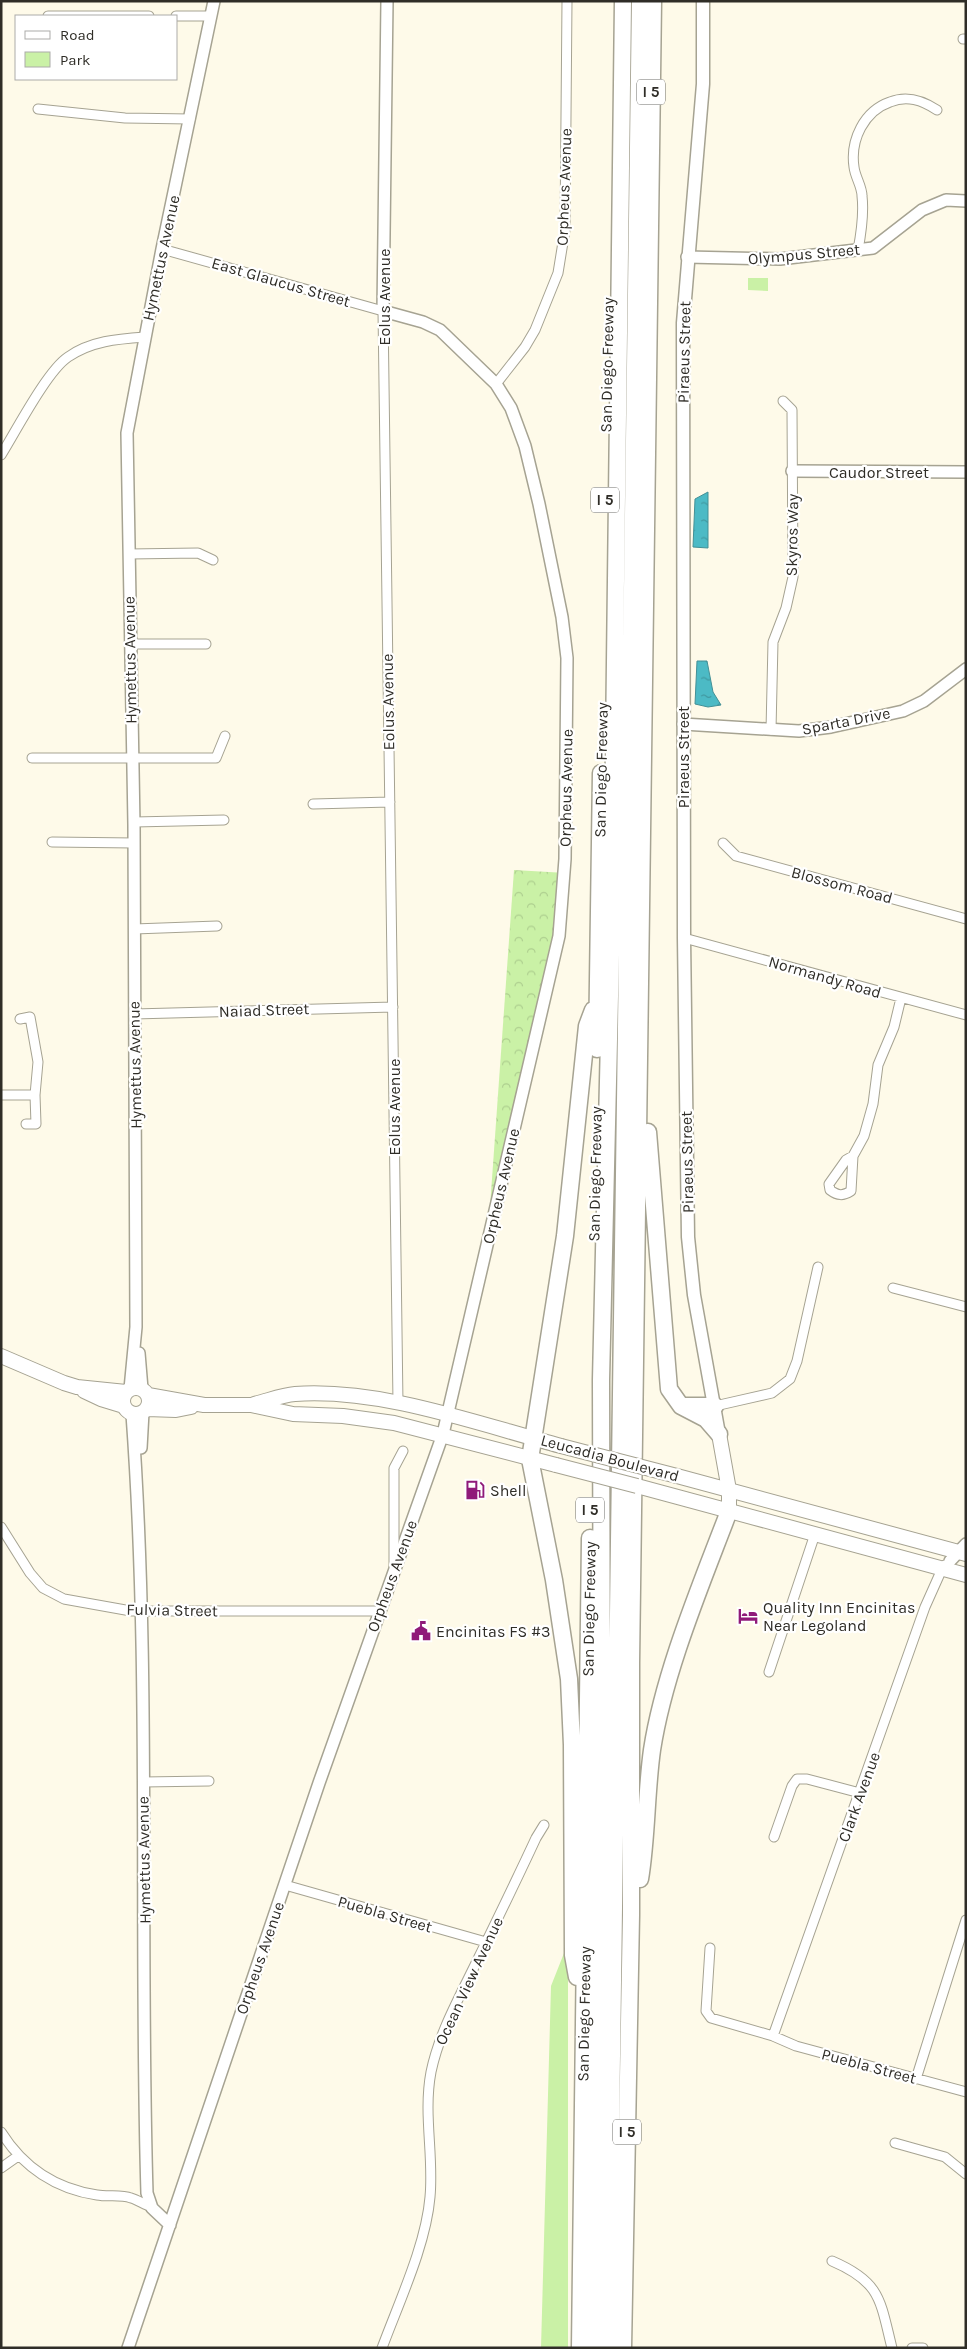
<svg xmlns="http://www.w3.org/2000/svg" width="967" height="2349" font-family="Karla,sans-serif">
	<defs>
		<pattern id="forest-crowns" width="20" height="18" patternUnits="userSpaceOnUse" patternTransform="scale(1.25)"><rect width="20" height="18" fill="#caf1a6"/><path d="M2 6a3 3 0 1 1 6 0M12 15a3 3 0 1 1 6 0" fill="none" stroke="#aecf8f"/></pattern>
		<pattern id="water-ripples" width="26" height="14" patternUnits="userSpaceOnUse" patternTransform="scale(1.25)"><rect width="26" height="14" fill="#4cbac5"/><path d="M2 4q2-2 4 0t4 0M15 11q2-2 4 0t4 0" fill="none" stroke="#4098a0"/></pattern>
	</defs>
	<rect width="100%" height="100%" fill="#fefae9"/>
	<path fill="#caf1a6" d="M748 278H768V291L748 290Z
		M568 1943V2348H541L551 1986Z"/>
	<path fill="url(#forest-crowns)" d="M514 870 566 873V888L487 1249Z"/>
	<path fill="url(#water-ripples)" stroke="#439096" d="M708 492V548L693 547 695 499Z
		M697 661H707L713 692 721 705 708 707 695 704Z"/>
	<g fill="none" stroke-linecap="round" stroke-linejoin="round">
		<defs>
			<path id="minor" d="M48 16H149
				M176 16H211
				M963 39H966
				M38 109 125 118 190 119
				M162 249 383 311 398 1403
				M858 250C861 234 864 213 862 196 862 186 855 177 854 167 850 140 864 111 890 102 907 95 922 100 937 110
				M496 384 525 347 535 330 558 273 565 230 567 1
				M1 455C16 431 47 371 68 357 91 341 117 339 145 337
				M129 554 198 553 213 560
				M130 644H206
				M771 730 773 642 786 608 793 577 792 410 783 401
				M32 758H216L225 736
				M313 804 390 802
				M134 822 224 820
				M52 842 134 843
				M723 843 736 856 966 919
				M134 929 217 926
				M684 938 966 1015
				M134 1014 393 1007
				M20 1019 30 1017 38 1062 35 1095
				M1 1095H35L36 1124H26
				M853 1156 846 1160 829 1184 830 1190C838 1196 843 1196 851 1191L853 1156 864 1136 873 1104 878 1065 894 1027 901 998
				M893 1288 966 1307
				M715 1406 772 1393 790 1379 797 1361 818 1267
				M1 1527 30 1573 43 1588 64 1599 131 1611H379
				M394 1566V1468L403 1451
				M769 1672 815 1534
				M143 1782 209 1781
				M774 1837 792 1786 797 1779H807L860 1793
				M285 1885 486 1942
				M710 1948 706 2011 711 2018 773 2036 796 2046 966 2092
				M773 2036 925 1607 942 1569 945 1565
				M916 2079 966 1920
				M1 2132C23 2167 56 2189 97 2195 108 2197 121 2194 131 2198 138 2200 145 2205 152 2207
				M895 2143 945 2157 966 2174
				M1 2168 18 2156
				M832 2261C881 2282 880 2300 892 2348
				M382 2348C399 2302 426 2245 430 2197 434 2156 423 2114 431 2072 439 2033 460 1996 477 1961 497 1920 517 1879 536 1838L544 1825
				M912 2348H923"/>
			<path id="tertiary" d="M687 257 780 259 873 248 922 210 946 200 966 201
				M792 471 966 472
				M683 724 799 731 831 727 903 711 924 701 966 669
				M139 1353 142 1389
				M130 1389 136 1327 134 825 127 433 162 249 214 1
				M132 1414C151 1673 139 1933 147 2193L152 2208 170 2225
				M141 1448 143 1412
				M950 1561 966 1544
				M128 2348 319 1783 443 1434 559 936 565 859 567 658 562 617 539 504 525 446 511 408 496 384 440 330 423 322 383 311 387 1"/>
			<path id="secondary" d="M703 1V84L683 323 684 938 688 1237 694 1295 719 1434"/>
			<path id="primary" d="M1 1356 64 1383 77 1387 126 1392
				M123 1401a13 13 0 1 1 26 0a13 13 0 1 1-26 0Z
				M84 1391 101 1399 124 1406
				M148 1395 204 1405H251L293 1414 343 1416 394 1423 556 1465
				M254 1404C267 1401 282 1395 295 1394 381 1388 478 1424 561 1446
				M147 1409 176 1410 191 1407
				M719 1434 729 1490V1511
				M677 1476 966 1554
				M637 1486 966 1575"/>
			<path id="motorway" d="M597 1049 601 773
				M648 1132 669 1389 681 1406 706 1419 719 1434
				M685 1406H715
				M640 1879C647 1837 646 1793 652 1750 664 1672 701 1585 729 1511
				M577 1977 573 1955 572 1745 569 1679 554 1580 530 1459 565 1236 587 1026 593 1010
				M580 2348 590 1538
				M592 2348 602 1764 601 1380 612 911 623 1
				M608 2348 640 1
				M623 2348 631 1915V1663L653 1"/>
		</defs>
		<use href="#minor" stroke="#a6a392" stroke-width="11"/>
		<use href="#tertiary" stroke="#a6a392" stroke-width="14"/>
		<use href="#secondary" stroke="#a6a392" stroke-width="15"/>
		<use href="#primary" stroke="#a6a392" stroke-width="16"/>
		<use href="#motorway" stroke="#a6a392" stroke-width="19"/>
		<use href="#minor" stroke="#fff" stroke-width="9"/>
		<use href="#tertiary" stroke="#fff" stroke-width="11"/>
		<use href="#secondary" stroke="#fff" stroke-width="12"/>
		<use href="#primary" stroke="#fff" stroke-width="14"/>
		<use href="#motorway" stroke="#fff" stroke-width="16"/>
		<defs>
			<path id="primary-bridge" d="M561 1446 677 1476
				M556 1465 637 1486"/>
		</defs>
		<use href="#primary-bridge" stroke="#a6a392" stroke-width="16" stroke-linecap="butt"/>
		<use href="#primary-bridge" stroke="#fff" stroke-width="14"/>
	</g>
	<defs>
		<symbol id="fuel-bare" viewBox="-9 -9 18 18"><path d="M-5.5-6h7V0h2V4h1.3V-2.5L3-4.5l.8-.8L6-3V5H2.5V1h-1V6h-7ZM-4.2-4.7v3.2H.2V-4.7Z" fill="#8f1a79" stroke="#fff" stroke-width="2.5" paint-order="stroke"/></symbol>
		<symbol id="hotel-bare" viewBox="-9 -9 18 18"><path d="M-6-4.5h1.5V1H6V5H4.5V3h-9V5H-6ZM-4 0a1.8 1.8 0 1 1 3.6 0ZM.5 0V-2.5h3Q6-2.5 6 0Z" fill="#8f1a79" stroke="#fff" stroke-width="2.5" paint-order="stroke"/></symbol>
		<symbol id="civic-bare" viewBox="-9 -9 18 18"><path d="M-.6-6.5H3V-4.5H.6V-3L4-1V1h2V6H-6V1h2V-1L-.6-3ZM-1.2 2.5V6h2.4V2.5Z" fill="#8f1a79" stroke="#fff" stroke-width="2.5" paint-order="stroke"/></symbol>
	</defs>
	<g fill-rule="evenodd">
		<use href="#fuel-bare" x="461" y="1476" width="28" height="28"/>
		<use href="#hotel-bare" x="734" y="1602" width="28" height="28"/>
		<use href="#civic-bare" x="407" y="1617" width="28" height="28"/>
	</g>
	<g text-anchor="middle" dominant-baseline="central" stroke-width="4.5" stroke-linejoin="round" paint-order="stroke">
		<g fill="#fff" stroke="#6d6c68" stroke-width="1">
			<rect x="637" y="79.5" width="28" height="25" rx="4"/>
			<rect x="591" y="487.5" width="28" height="25" rx="4"/>
			<rect x="576" y="1497.5" width="28" height="25" rx="4"/>
			<rect x="613" y="2119.5" width="28" height="25" rx="4"/>
		</g>
		<g font-size="15" font-weight="bold" fill="#2f2d27">
			<text x="651" y="92">I 5</text>
			<text x="605" y="500">I 5</text>
			<text x="590" y="1510">I 5</text>
			<text x="627" y="2132">I 5</text>
		</g>
		<g font-size="16" fill="#2f2d27" stroke="#fff">
			<text transform="translate(564 187) rotate(-88)">Orpheus Avenue</text>
			<text transform="translate(804 254) rotate(-5)">Olympus Street</text>
			<text transform="translate(161 258) rotate(-78)">Hymettus Avenue</text>
			<text transform="translate(281 282) rotate(16)">East Glaucus Street</text>
			<text transform="translate(384 297) rotate(-90)">Eolus Avenue</text>
			<text transform="translate(684 352) rotate(-89)">Piraeus Street</text>
			<text transform="translate(607 365) rotate(-89)">San Diego Freeway</text>
			<text x="879" y="472">Caudor Street</text>
			<text transform="translate(792 535) rotate(-89)">Skyros Way</text>
			<text transform="translate(130 660) rotate(-91)">Hymettus Avenue</text>
			<text transform="translate(388 702) rotate(-91)">Eolus Avenue</text>
			<text transform="translate(846 721) rotate(-11)">Sparta Drive</text>
			<text transform="translate(683 757) rotate(-90)">Piraeus Street</text>
			<text transform="translate(601 770) rotate(-89)">San Diego Freeway</text>
			<text transform="translate(566 788) rotate(-89)">Orpheus Avenue</text>
			<text transform="translate(842 885) rotate(15)">Blossom Road</text>
			<text transform="translate(825 977) rotate(16)">Normandy Road</text>
			<text transform="translate(264 1010) rotate(-2)">Naiad Street</text>
			<text transform="translate(135 1065) rotate(-91)">Hymettus Avenue</text>
			<text transform="translate(394 1107) rotate(-90)">Eolus Avenue</text>
			<text transform="translate(687 1162) rotate(-91)">Piraeus Street</text>
			<text transform="translate(595 1174) rotate(-89)">San Diego Freeway</text>
			<text transform="translate(501 1186) rotate(-77)">Orpheus Avenue</text>
			<text transform="translate(610 1458) rotate(15)">Leucadia Boulevard</text>
			<text transform="translate(392 1576) rotate(-70)">Orpheus Avenue</text>
			<text transform="translate(589 1609) rotate(-89)">San Diego Freeway</text>
			<text transform="translate(172 1610) rotate(1)">Fulvia Street</text>
			<text transform="translate(859 1797) rotate(-70)">Clark Avenue</text>
			<text transform="translate(144 1860) rotate(-91)">Hymettus Avenue</text>
			<text transform="translate(385 1914) rotate(16)">Puebla Street</text>
			<text transform="translate(260 1958) rotate(-71)">Orpheus Avenue</text>
			<text transform="translate(469 1981) rotate(-65)">Ocean View Avenue</text>
			<text transform="translate(584 2014) rotate(-89)">San Diego Freeway</text>
			<text transform="translate(869 2066) rotate(15)">Puebla Street</text>
		</g>
		<g font-size="16" fill="#2f2d27" stroke="#fff" text-anchor="start">
			<text x="490" y="1490">Shell</text>
			<text x="763" y="1607">Quality Inn Encinitas<tspan x="763" dy="18">Near Legoland</tspan></text>
			<text x="436" y="1631">Encinitas FS #3</text>
		</g>
	</g>
	<rect width="967" height="2349" fill="none" stroke="#2f2d27" stroke-width="5"/>
	<rect x="15" y="15" width="162" height="65" fill="#ffffff" stroke="#acaba9"/>
	<rect x="25" y="31" width="25" height="8" fill="#ffffff" stroke="#acaba9"/>
	<text x="60" y="40" font-size="15" fill="#2f2d27">Road</text>
	<rect x="25" y="52" width="25" height="15" fill="#caf1a6" stroke="#acaba9"/>
	<text x="60" y="65" font-size="15" fill="#2f2d27">Park</text>
</svg>
